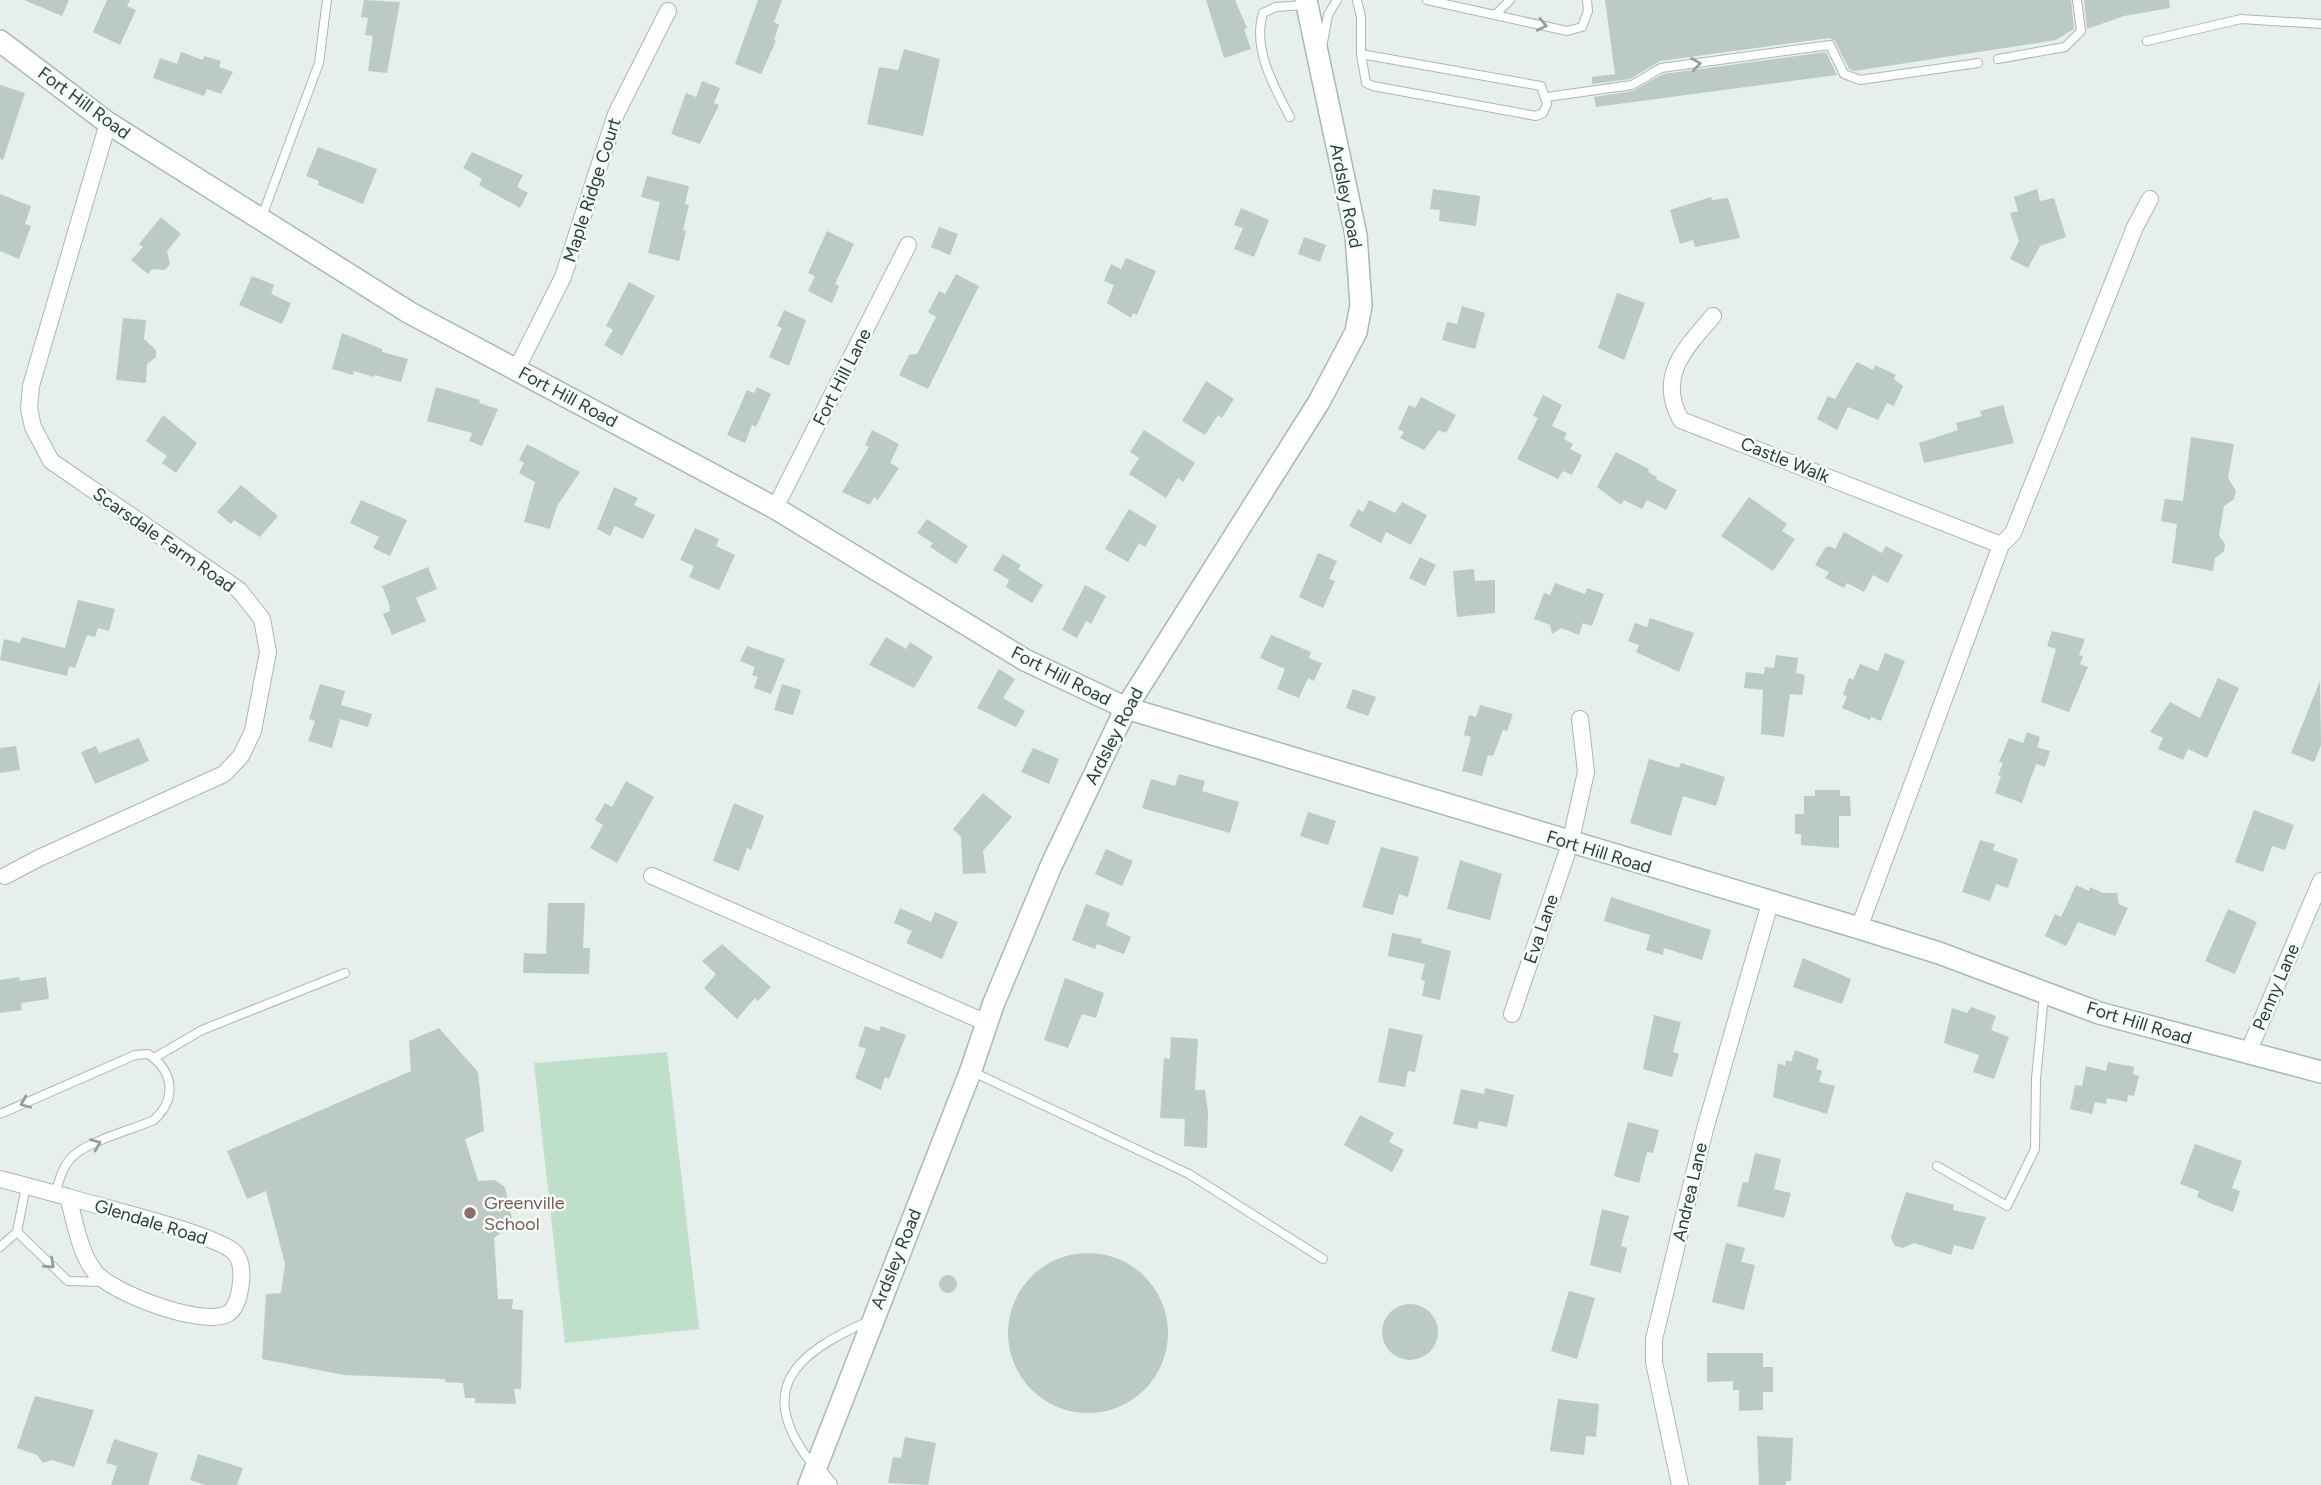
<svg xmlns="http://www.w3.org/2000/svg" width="2321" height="1485" font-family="Figtree,sans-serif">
	<rect width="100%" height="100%" fill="#e6efeb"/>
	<path fill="#bfe0c8" d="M667 1052 699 1329 565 1343 534 1063Z"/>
	<path fill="#bbcac4" d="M24 0H69L62 16Z
		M107 0H130L127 6 136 10 120 45 93 32Z
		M364 0 400 2 387 73 368 71 373 36 365 35 368 18 361 17Z
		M758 0H782L774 22 779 25 774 40 776 41 761 74 735 64Z
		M1206 0H1235L1247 28 1244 29 1251 49 1224 58Z
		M1605 0H2071L2074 29 2056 40 1854 71 1849 69 1835 41 1829 38 1660 61 1630 79 1592 84V77L1615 74Z
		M2084 0H2169L2170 8 2124 16 2087 29Z
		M904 49 940 59 923 136 867 124 879 67 898 70Z
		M181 52 203 60 204 56 221 61 219 67 233 72 221 94 207 89 204 96 153 78 160 58 177 64Z
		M1826 52 1837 75 1596 107 1594 97 1633 91 1663 74Z
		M702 81 720 88 714 103 719 105 700 144 671 134 686 93 696 97Z
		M0 85 25 93 3 160 0 159Z
		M318 147 377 169 363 204 318 185 319 181 306 176Z
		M472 152 523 175 517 187 528 193 520 208 479 185 482 179 463 168Z
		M647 176 689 186 685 204 689 205 683 230 686 231 679 261 648 253 660 202 641 197Z
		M1433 189 1480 196 1476 226 1439 221 1440 210 1430 209Z
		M2037 189 2040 201 2054 198 2066 237 2040 246 2028 268 2010 259 2019 241 2010 213 2018 211 2014 197Z
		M0 194 31 206 25 224 31 226 19 259 0 251Z
		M1711 197 1712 200 1728 198 1740 238 1695 247 1693 240 1680 244 1670 210Z
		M1241 208 1269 220 1254 257 1234 249 1243 228 1234 225Z
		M161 217 181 234 167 251 170 264 165 270 152 269 148 274 131 260 143 247 139 244Z
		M939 227 958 234 950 255 931 247Z
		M827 231 854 244 835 284 839 286 832 303 808 291 815 276 808 273Z
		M1304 237 1326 245 1320 262 1298 254Z
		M1126 258 1156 271 1137 315 1133 313 1131 318 1107 303 1114 285 1104 281 1111 264 1121 269Z
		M956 274 979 286 928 389 899 375 909 355 917 354 936 317 928 312 939 291 945 294Z
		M252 276 274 285 271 294 291 303 282 324 239 305Z
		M629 282 655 296 622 356 604 345 613 330 606 326Z
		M1617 293 1645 303 1624 360 1598 348Z
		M1462 306 1485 313 1475 349 1442 340 1447 322 1457 324Z
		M784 310 806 320 789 366 769 357 782 328 777 326Z
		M123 318 146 320 144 339 156 350V357L147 364 146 383 116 380Z
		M342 333 382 349V352L408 359 401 382 375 375 374 377 354 371 353 375 332 369Z
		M1857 362 1873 370 1875 365 1896 375 1894 379 1903 386 1894 406 1887 403 1878 420 1848 407 1837 430 1817 419 1828 396 1835 399Z
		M1206 381 1234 399 1222 418 1218 415 1205 435 1182 421Z
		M436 387 480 400 479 403 498 409 482 446 469 441 472 433 427 421Z
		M757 387 771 394 756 427 752 425 745 443 727 435 747 390 754 393Z
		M1543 395 1562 405 1552 426 1567 433 1564 439 1573 444 1570 449 1582 455 1572 475 1563 471 1558 479 1517 459 1538 418 1533 416Z
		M1421 397 1456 415 1446 433 1439 430 1424 450 1400 438 1404 432 1398 429 1409 405 1415 408Z
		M2003 405 2014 443 1924 463 1919 443 1958 430 1956 423 1982 416 1980 411Z
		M163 415 197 443 176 473 162 463 167 456 146 441Z
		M872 430 899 444 890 463 899 468 878 500 874 497 870 505 842 492 869 447 865 445Z
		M1144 430 1195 463 1183 482 1178 478 1166 498 1129 474 1139 458 1130 452Z
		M2191 437 2234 444 2228 478 2236 491 2234 499 2224 506 2219 535 2225 544 2224 551 2215 558 2213 571 2172 563 2177 524 2161 521 2165 499 2183 501Z
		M527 444 580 472 557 506 550 529 524 522 535 482 519 473 524 463 519 460Z
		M1616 452 1649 469 1648 472 1657 477 1656 479 1677 490 1666 510 1647 500 1642 509 1624 500 1621 505 1597 487Z
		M241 485 278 516 260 537 234 520 231 524 217 512Z
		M614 487 638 498 634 505 655 515 643 539 615 526 610 536 597 529Z
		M1749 497 1787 524 1782 531 1795 539 1773 571 1721 536Z
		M361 500 407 520 390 556 373 548 379 537 350 523Z
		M1369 500 1395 513 1402 502 1427 515 1411 545 1386 532 1381 543 1349 526 1358 509 1363 512Z
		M1129 509 1157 526 1145 547 1139 543 1128 562 1105 549Z
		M927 519 968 546 956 564 930 547 933 543 917 533Z
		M695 528 719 539 716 546 735 555 719 590 689 577 694 566 680 560Z
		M1844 532 1882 553 1886 546 1903 555 1888 583 1873 575 1864 592 1847 583 1844 588 1825 578 1829 572 1815 565 1825 548 1829 546 1835 549Z
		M1318 553 1337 561 1329 579 1335 581 1323 608 1299 597Z
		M1003 554 1021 565 1018 569 1043 585 1032 603 1006 587 1009 580 993 570Z
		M1420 557 1436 565 1425 586 1409 578Z
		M428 567 437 589 416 598 426 621 392 635 383 614 390 611 389 604 382 586Z
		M1474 569 1475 581 1495 580V613L1457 617 1453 571Z
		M1555 583 1585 594 1587 588 1604 594 1592 626 1583 623 1579 635 1561 628 1552 634 1550 625 1534 619 1544 593 1550 595Z
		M1085 585 1106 596 1091 624 1086 621 1077 638 1062 630Z
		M78 600 115 609 109 631 98 628 95 637 87 635 75 668 69 666 67 676 0 660 4 639 20 643 22 637 65 648Z
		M1650 618 1694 633 1679 672 1636 652 1639 645 1628 641 1635 623 1647 627Z
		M2052 631 2085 639 2079 655 2083 656 2080 664 2088 667 2069 712 2041 702 2056 649 2047 646Z
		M1271 635 1311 652 1309 658 1322 663 1314 681 1308 678 1299 698 1277 689 1285 669 1260 658Z
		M886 637 906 649 910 642 933 657 914 688 869 665Z
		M747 646 785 659 771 694 754 688 758 677 752 675 755 667 740 661Z
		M1885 653 1905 661 1881 721 1871 717 1870 720 1842 708 1847 696 1843 695 1849 678 1853 680 1860 664 1878 671Z
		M1776 655 1798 658 1796 673 1805 675 1802 695 1790 694 1784 737 1761 734 1763 690 1744 688 1746 672 1764 674 1765 667 1774 668Z
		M999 669 1015 679 1003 698 1025 711 1016 727 977 708Z
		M2218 678 2239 688 2207 758 2188 749 2183 760 2158 749 2163 738 2150 732 2170 702 2200 718Z
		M2320 681 2321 745 2314 762 2291 753Z
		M320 684 345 691 341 705 372 714 368 727 340 719 332 748 308 741 315 721 309 719Z
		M782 684 801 690 793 715 774 710Z
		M1353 689 1376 697 1368 716 1346 708Z
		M1480 705 1513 714 1507 731 1503 730 1493 756 1488 755 1482 776 1462 771 1471 737 1464 735 1469 715 1476 717Z
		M2027 732 2040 737 2037 747 2050 751 2045 767 2036 764 2022 803 1995 793 2001 776 1998 775 2003 763 1999 762 2009 738 2023 743Z
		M139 738 149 761 95 784 81 752 96 746 99 753Z
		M16 746 20 770 0 773V748Z
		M1033 748 1059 759 1049 784 1021 772Z
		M1649 759 1679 768 1681 763 1725 777 1716 806 1683 796 1671 836 1630 823Z
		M1179 774 1205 781 1202 791 1239 802 1230 833 1142 808 1151 779 1175 786Z
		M626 781 654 797 617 863 590 848 603 825 595 820 605 803 612 807Z
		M1815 790H1840V796H1850L1851 816H1839V848L1801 845V834H1795V814H1804V796H1815Z
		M983 793 1012 817 983 851 986 873 963 874 961 837 953 829Z
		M734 803 764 816 751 850 747 848 739 871 713 861Z
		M2254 810 2294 825 2285 850 2272 846 2263 872 2235 862Z
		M1308 812 1336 821 1328 845 1300 836Z
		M1980 840 1995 844 1993 850 2018 859 2008 888 1996 884 1990 901 1962 892Z
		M1381 847 1419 857 1408 897 1399 894 1393 915 1362 907Z
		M1106 849 1133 861 1122 886 1095 874Z
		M1460 860 1502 874 1490 920 1447 909Z
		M2076 885 2089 891 2090 887 2103 893H2117L2119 904 2128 908 2115 936 2078 922 2066 946 2045 936 2055 914 2061 917Z
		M1611 897 1711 930 1702 960 1664 948 1663 955 1646 950 1650 935 1604 921Z
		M548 903H585L583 948H590L589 974 523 973 524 953 546 954Z
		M1086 904 1110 913 1106 925 1131 937 1124 954 1097 944 1095 949 1072 940Z
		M900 908 931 922 935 912 958 922 942 959 906 943 912 931 894 923Z
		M2228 909 2257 922 2235 974 2205 961Z
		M1392 933 1422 939 1421 943 1451 951 1440 1000 1422 996 1425 982 1421 979 1425 964 1388 956Z
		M722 944 771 987 758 1001 755 998 737 1019 704 988 716 974 702 961Z
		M1803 958 1851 979 1842 1004 1793 987Z
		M19 977 20 981 46 977 49 999 21 1003 22 1010 0 1013V980Z
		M1065 978 1104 993 1096 1018 1082 1014 1068 1048 1044 1040Z
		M1971 1007 1996 1016 1991 1030 2009 1037 1994 1079 1973 1072 1979 1055 1944 1043 1952 1008 1967 1013Z
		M1654 1015 1681 1022 1673 1052 1679 1054 1672 1077 1643 1069Z
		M865 1026 879 1031 881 1026 906 1035 889 1079 885 1077 881 1090 855 1078 866 1049 858 1046Z
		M439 1028 478 1072 484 1131 465 1139 478 1181 495 1180 505 1187 512 1218 506 1229 494 1238 498 1299H513L512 1309 523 1310 521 1389H514L516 1404 475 1403V1398H465L463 1383 445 1382V1379L344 1375 262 1359 266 1294 281 1293 285 1264 266 1191 247 1199 227 1151 411 1071 409 1041Z
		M1389 1028 1423 1035 1415 1072 1408 1071 1405 1087 1378 1082Z
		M1171 1037 1198 1039 1195 1090H1205L1208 1112 1207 1148 1184 1146 1185 1119 1160 1118 1164 1058 1170 1059Z
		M1795 1050 1819 1059 1816 1069 1822 1071 1819 1082 1835 1086 1827 1114 1773 1097 1778 1063 1785 1066 1786 1060 1791 1062Z
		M2108 1062 2134 1067 2133 1074 2139 1076 2134 1096 2128 1095 2127 1102 2107 1098 2106 1104 2095 1102 2092 1114 2070 1109 2075 1085 2082 1086 2086 1066 2106 1071Z
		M1485 1088 1514 1095 1507 1127 1479 1121 1477 1129 1453 1124 1461 1089 1484 1094Z
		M1360 1115 1394 1133 1389 1142 1404 1150 1392 1172 1344 1145Z
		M1628 1122 1659 1130 1653 1153 1647 1152 1639 1183 1614 1176Z
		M2195 1144 2242 1161 2232 1188 2240 1191 2233 1212 2210 1203 2197 1197 2199 1191 2180 1184Z
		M1755 1153 1781 1159 1774 1189 1791 1193 1784 1218 1737 1206 1743 1182 1748 1183Z
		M1906 1192 1954 1205 1953 1210 1986 1217 1973 1250 1954 1245 1951 1255 1914 1243 1903 1248 1895 1246 1891 1238Z
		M1602 1209 1629 1216 1621 1246 1627 1248 1621 1273 1590 1265Z
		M1726 1243 1745 1248 1741 1262 1755 1265 1744 1310 1712 1302Z
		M1008 1333a80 80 0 1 1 160 0a80 80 0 1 1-160 0Z
		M939 1284a9 9 0 1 1 18 0a9 9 0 1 1-18 0Z
		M1569 1291 1595 1298 1577 1359 1551 1351Z
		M1382 1332a28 28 0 1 1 56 0a28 28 0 1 1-56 0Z
		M1707 1353H1763V1367H1773V1392H1763V1410L1739 1411V1390H1733V1381L1707 1382Z
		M35 1396 94 1410 74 1467 52 1460 43 1463 37 1455 17 1448Z
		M1558 1399 1599 1404 1596 1437 1586 1436 1584 1455 1550 1451Z
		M1757 1436 1793 1438 1791 1481H1786V1485H1759Z
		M905 1437 936 1443 928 1485 888 1483 893 1457 901 1458Z
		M114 1439 158 1453 148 1485H111L117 1466 106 1463Z
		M198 1454 243 1468 237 1485H206L190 1480Z"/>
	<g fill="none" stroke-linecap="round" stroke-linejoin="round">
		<defs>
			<path id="lane" d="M1357 0 1361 17V54
				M1427 0 1567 31 1582 27 1588 11 1587 0
				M1495 15 1510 0
				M2147 41 2241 19 2321 24
				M1323 42 1328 15 1337 0
				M1361 54 1541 86 1547 104 1543 113 1536 116 1373 86 1366 83Z
				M1998 59 2065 47 2081 31 2077 0
				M1547 97 1632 85 1661 68 1830 45 1844 74 1860 80 1978 63
				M1290 117C1274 87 1252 48 1263 13L1276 7 1305 5
				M261 219 319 63 327 0
				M154 1058 202 1030 345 973
				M971 1071 1189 1174 1323 1259
				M0 1114 135 1055 148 1054C174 1071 177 1099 154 1120 132 1130 87 1141 71 1158 62 1168 59 1181 55 1194
				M1937 1166 2007 1206 2035 1149 2036 1079 2044 995
				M26 1186 17 1232 68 1281 104 1282
				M0 1247 17 1232
				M813 1465C753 1390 795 1353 869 1321"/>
			<path id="street" d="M1713 316C1686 348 1656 376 1681 420L2001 545
				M516 370 563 277 616 114 668 11
				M775 508 908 245
				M5 876 39 858 224 774 241 756 253 731 268 652 262 619 239 590 51 461 33 427 29 408 31 386 108 123
				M652 876 987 1023
				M1859 928 2001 545 2013 533 2135 227 2150 199
				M1512 1014 1570 844 1586 772 1580 719
				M2247 1055 2321 881
				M0 1179 68 1197
				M68 1197C100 1207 215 1234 234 1252 242 1260 242 1272 241 1282 240 1292 237 1309 227 1314 201 1327 112 1293 95 1272 79 1252 75 1221 68 1197Z
				M815 1468 829 1485
				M1680 1485 1654 1362V1339L1705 1129 1770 903"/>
			<path id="secondary" d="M0 41 108 123 410 313 775 508 1025 660 1126 708 1859 928 1939 953 2099 1013 2321 1072
				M809 1485 971 1070 993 1005 1051 866 1126 708 1319 402 1356 332 1361 305 1356 235 1306 0"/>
		</defs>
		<use href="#lane" stroke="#a8b8b2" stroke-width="10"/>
		<use href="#street" stroke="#a8b8b2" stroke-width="18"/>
		<use href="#secondary" stroke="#a4bbb3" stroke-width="24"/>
		<use href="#lane" stroke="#fff" stroke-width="8"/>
		<use href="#street" stroke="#fff" stroke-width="16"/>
		<use href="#secondary" stroke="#fff" stroke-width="21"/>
	</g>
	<defs><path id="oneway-chevron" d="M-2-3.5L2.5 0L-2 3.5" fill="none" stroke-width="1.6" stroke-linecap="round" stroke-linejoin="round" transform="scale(1.75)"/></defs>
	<g stroke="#92a09c">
		<use href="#oneway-chevron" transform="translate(1542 25) rotate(12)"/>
		<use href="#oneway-chevron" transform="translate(1696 64) rotate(-8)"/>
		<use href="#oneway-chevron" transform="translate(25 1103) rotate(157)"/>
		<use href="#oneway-chevron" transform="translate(96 1144) rotate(-22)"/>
		<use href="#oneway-chevron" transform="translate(50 1264) rotate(43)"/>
	</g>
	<circle fill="#8d6e63" stroke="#f7fbf9" stroke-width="2.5" cx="470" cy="1213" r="7"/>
	<g text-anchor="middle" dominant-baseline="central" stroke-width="5" stroke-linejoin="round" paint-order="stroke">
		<g font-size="18" fill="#24423a" stroke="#f7fbf9">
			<text transform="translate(84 103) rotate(36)">Fort Hill Road</text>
			<text transform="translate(592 190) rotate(-72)">Maple Ridge Court</text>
			<text transform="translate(1346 196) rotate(79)">Ardsley Road</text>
			<text transform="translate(842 377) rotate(-63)">Fort Hill Lane</text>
			<text transform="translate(568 397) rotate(28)">Fort Hill Road</text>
			<text transform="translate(1785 460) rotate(22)">Castle Walk</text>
			<text transform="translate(164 540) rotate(35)">Scarsdale Farm Road</text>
			<text transform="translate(1061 676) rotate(27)">Fort Hill Road</text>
			<text transform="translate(1114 736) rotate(-63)">Ardsley Road</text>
			<text transform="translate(1599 852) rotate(17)">Fort Hill Road</text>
			<text transform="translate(1541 929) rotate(-71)">Eva Lane</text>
			<text transform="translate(2276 987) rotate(-67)">Penny Lane</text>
			<text transform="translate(2139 1023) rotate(17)">Fort Hill Road</text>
			<text transform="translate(1690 1192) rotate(-77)">Andrea Lane</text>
			<text transform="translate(151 1222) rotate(17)">Glendale Road</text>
			<text transform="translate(896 1259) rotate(-68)">Ardsley Road</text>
		</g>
		<g font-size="18" fill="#785e54" stroke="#f7fbf9" text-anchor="start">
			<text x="484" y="1203">Greenville<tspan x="484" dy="21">School</tspan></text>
		</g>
	</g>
</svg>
